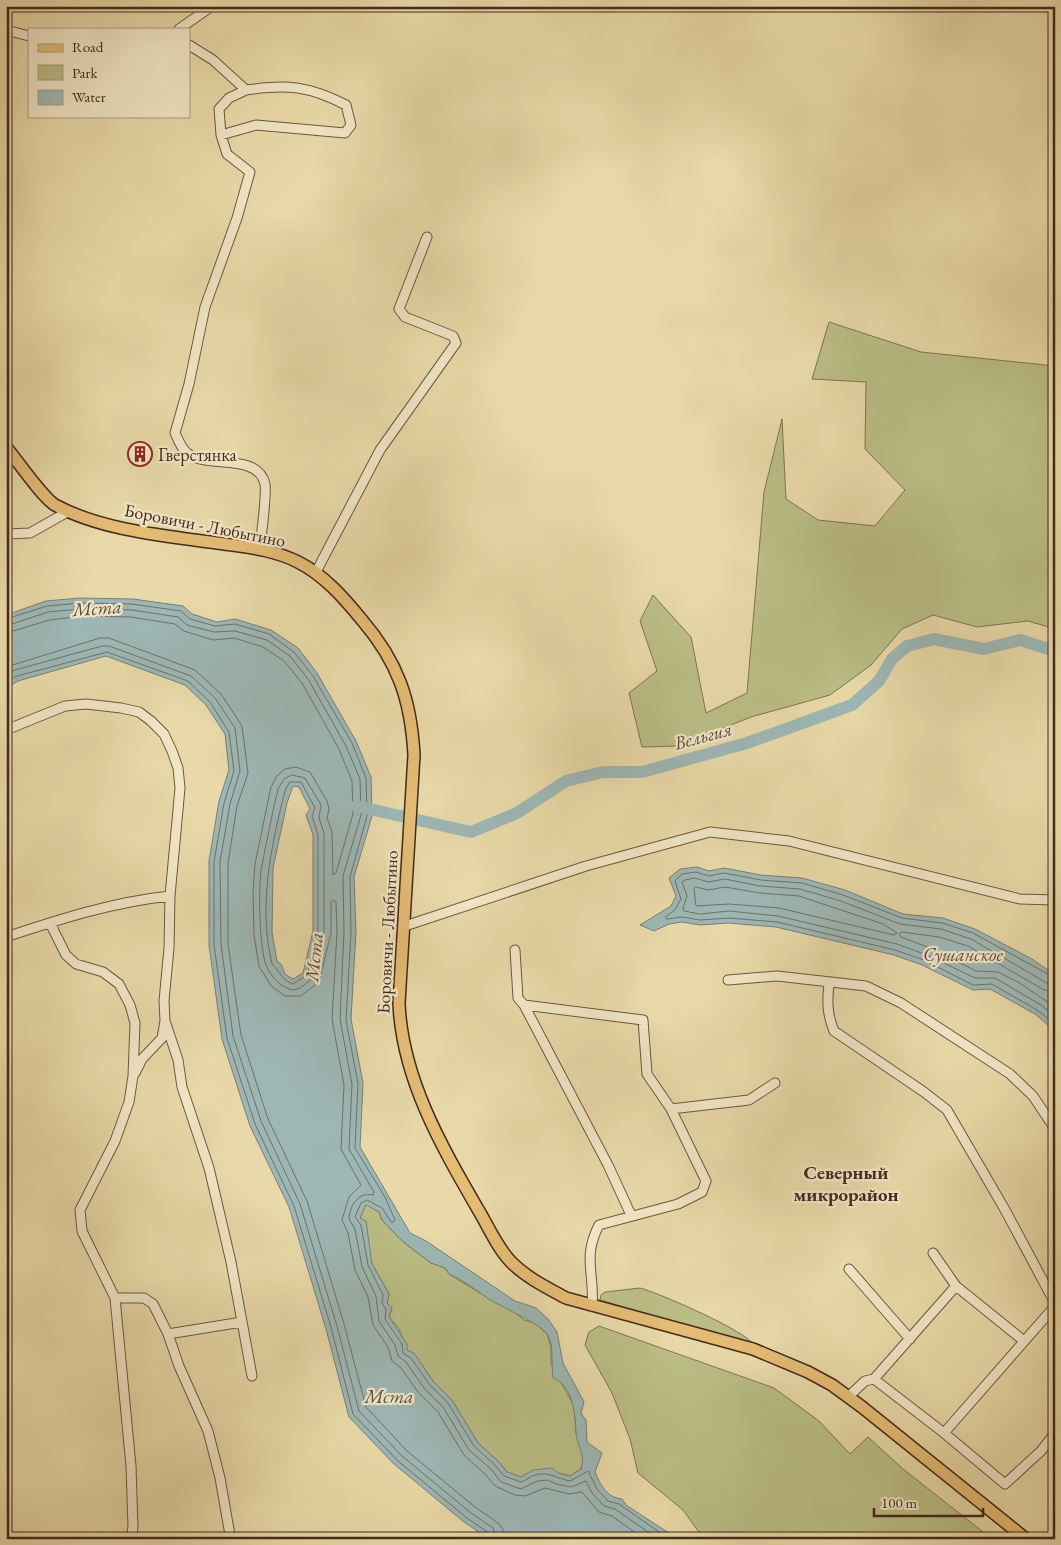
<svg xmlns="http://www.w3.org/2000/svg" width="1061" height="1545" font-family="'EB Garamond',serif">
	<rect width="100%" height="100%" fill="#e9d9a8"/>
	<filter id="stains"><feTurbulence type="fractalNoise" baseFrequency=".004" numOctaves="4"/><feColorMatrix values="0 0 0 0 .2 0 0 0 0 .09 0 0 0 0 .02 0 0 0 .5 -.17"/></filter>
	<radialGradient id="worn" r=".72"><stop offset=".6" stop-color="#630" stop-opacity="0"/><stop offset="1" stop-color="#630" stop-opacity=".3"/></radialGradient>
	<path fill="#babe85" stroke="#7f7450" d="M829 322 921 352 1055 366V629L1028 621 977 627 933 615 902 629 871 665 830 695 751 717 678 746 642 747 629 693 657 671 640 621 653 595 691 637 706 713 747 693 764 492 782 419 786 499 818 520 875 526 905 490 865 449 866 382 812 379Z
		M366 1204 379 1212 382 1220 402 1241 431 1263 445 1268 449 1274 493 1301 509 1307 524 1320 535 1323 547 1334 551 1347V1364L574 1406 576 1433 584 1457 581 1469 570 1476 558 1473 521 1477 507 1472 499 1462 478 1443 452 1400 433 1381 414 1354 407 1350 399 1329 389 1317 392 1309 387 1303 389 1294 372 1264 360 1218Z
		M640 1288C659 1293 747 1331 755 1346L600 1300 601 1295 605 1292Z
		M599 1326 774 1388 819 1421 850 1454 868 1437 903 1469 992 1539H704L683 1510 638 1473 630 1439 612 1393 585 1345 589 1332Z"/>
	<path fill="#9db7b5" stroke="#797f78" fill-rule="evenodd" d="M80 598 133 599 183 606 192 614 217 622 235 619 271 630 298 648 317 673 356 741 371 777 372 816 354 877 356 932 351 1019 363 1083 360 1147 410 1233 426 1241 515 1301 536 1308 548 1319 557 1332 563 1363 584 1402 581 1413 586 1420 587 1442 602 1453 595 1472C601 1486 606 1497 622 1499L626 1505 678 1539H489L464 1522 394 1464 349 1417 326 1329 289 1207 250 1126 222 1039 209 945V861L219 801 229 770 225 734 206 705 185 685 106 656 18 681 6 688V615L46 601ZM293 786 299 787 310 809 306 815 313 835V931L303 973 293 979 285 974 281 964 277 961 272 933 273 868 287 803ZM366 1205 379 1212 382 1220 402 1241 431 1263 445 1268 449 1274C465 1281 478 1292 492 1301 504 1308 542 1325 548 1335 554 1347 551 1365 553 1378 573 1386 575 1413 576 1432 577 1448 586 1452 581 1469L570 1476 558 1473 552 1468 533 1470 521 1477 507 1472 499 1462 478 1443 452 1400 433 1381 414 1353 407 1350V1344L389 1317 392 1308 387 1303 389 1294 372 1264 366 1221 360 1218Z
		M697 867 709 871 724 868 761 875 802 878 845 890 903 914 943 918 975 929 1032 959 1055 975V1031L1035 1014 990 989 973 990 922 965 894 955 776 927 728 923 700 925 682 922 669 924 654 931 640 925 671 906 676 896 669 878 680 869Z"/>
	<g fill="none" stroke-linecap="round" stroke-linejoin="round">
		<path stroke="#707068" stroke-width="1" d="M6 619 47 606 81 603 132 604 181 611 190 619 215 626 235 624 269 634 294 652 313 676 352 743 366 778 367 816 350 877 351 933 346 1020 358 1084 355 1148 385 1197 395 1220 392 1223 382 1208 367 1200 361 1203 355 1217 361 1225 368 1265 383 1295 382 1303 386 1310 385 1319 402 1344 403 1353 411 1358 429 1384 448 1403 474 1446 495 1465 504 1476 521 1482C526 1481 530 1476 535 1475 548 1471 558 1479 570 1481L588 1471 597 1489 608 1501 619 1504 669 1539
			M6 626 48 612 81 609 132 610 178 617 187 625 214 632 235 631 267 640 290 656 308 679 346 746 360 779 361 815 343 876 344 932 340 1019 352 1084 349 1149 374 1192 373 1195C358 1192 350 1205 349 1219L355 1229 362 1267 376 1296 379 1321 395 1345 398 1356 406 1362 424 1388 443 1407 469 1450 491 1469 501 1482 521 1489 537 1481 548 1480 556 1484 571 1487 586 1481 592 1493 604 1506 615 1509 658 1539
			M6 633 50 620 82 616 131 617 175 624 184 631 213 640 234 638 263 647 284 661 302 683 339 749 352 781 353 814 336 873 333 875 332 832 327 818 329 809 327 801 310 772 296 767 285 769 277 776 271 787 255 864 253 893 254 935 259 966 271 986 285 996H301L319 982 331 933V902L333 900 336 902 337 932 332 1019 344 1085 341 1149 361 1185 349 1197 342 1220 348 1233 355 1270 368 1297 373 1325 388 1347 392 1361 401 1368 418 1392 438 1412 464 1455 485 1474 495 1486 515 1495 525 1496 545 1488 569 1494 582 1492 599 1512 612 1516 644 1539
			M6 667 100 638H109L195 670 221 694 242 726 248 773 237 806 228 863V944L241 1035 268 1119 307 1201 344 1324 366 1407 407 1451 475 1507 498 1523 504 1531 505 1539
			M6 675 15 670 102 646H109L191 676 215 698 235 728 240 771 230 804 220 862 221 944 233 1036 261 1121 300 1204 337 1326 359 1411 402 1456 471 1513 493 1528 497 1539
			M6 682 17 676 107 652 188 681 210 702 229 732 234 771 224 803 214 862V945L227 1038 255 1124 294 1206 331 1327 353 1414 398 1461 467 1518 489 1533 491 1539
			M292 775 305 778 321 805 319 818 324 833V931L312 979 300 988 293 990C281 988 270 976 266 965 259 946 258 885 262 865 267 840 272 814 278 789L284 779Z
			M290 782H301L315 808 312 816 318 835V931L307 975 293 984C281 980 280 971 272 964 258 907 271 846 285 791Z
			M696 887 708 890 725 887 760 893 799 896 883 924 897 933 894 935 779 908 729 904 696 906 694 889Z
			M1055 978 973 933 942 923 902 918 843 895 802 883 761 880 724 873 709 876 696 872 682 874 675 881 681 899 675 910 665 917 667 919 682 917 700 920 729 918 777 922 895 950 924 960 973 985 992 984 1037 1010 1055 1024
			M1055 984 1047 983 971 939 941 929 900 924 841 901 800 889 760 886 725 879 708 882 695 878 685 880 682 882 687 896 683 908 684 911 700 914 729 911 778 916 897 944 927 955 975 978H995L1041 1005 1055 1016
			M1055 992 1044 990 968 946 939 937 902 932 899 934 901 937 930 948 976 971 998 972 1018 982 1055 1007"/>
		<path stroke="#9db7b5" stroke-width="12" d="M356 806 471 832 517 813 566 781 603 772H642L747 743 852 705 879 681 892 659 907 646 934 639 984 649 1020 640 1055 651"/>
		<defs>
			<path id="minor" d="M179 29 212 6
				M6 30 29 36
				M189 45 213 60 246 90 229 98 219 109 221 135 227 154 250 172 237 218 205 307 189 384 175 433C179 441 182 451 190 455 210 468 258 453 265 484 267 495 261 535 260 549
				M221 135 256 125 345 133 351 125 346 105C309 86 288 84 246 90
				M6 534 30 533 69 511
				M316 572 380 450 456 343 453 336 405 317 399 309 427 237
				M6 730 65 706 86 704 121 708 139 712 151 721 164 734 172 751 178 768 180 788 170 896 169 948 164 1001 165 1021 162 1038 142 1059 135 1073
				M50 923 66 955 76 964 103 972 119 984 130 1005 135 1023 133 1076 129 1102 115 1141 80 1210 82 1231 115 1298 131 1466 133 1527 131 1539
				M405 926 586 866 710 832 789 841 1020 899 1055 900
				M6 937C60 919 113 902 170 896
				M515 950 518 998 524 1005 608 1165 631 1215
				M728 980 777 976 866 986 901 1003 1010 1074 1033 1096 1055 1129
				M829 984C827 1001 827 1014 834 1031L924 1092 947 1110 1004 1208 1055 1303
				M524 1005 643 1020 647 1074 671 1109 749 1100 775 1083
				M165 1021 178 1060 182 1087 209 1168 231 1262 252 1376
				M933 1253 956 1286 1024 1341
				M849 1269 910 1339
				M115 1298H144L153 1304 168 1334 179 1366 208 1431 220 1478 230 1535
				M592 1306C595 1273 582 1258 599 1225L678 1204 702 1192 706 1181 671 1109
				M168 1334 242 1322
				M874 1379 956 1286
				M848 1397 865 1381 874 1379 944 1433 1005 1484 1041 1451 1055 1433
				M944 1433 1055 1306"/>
			<path id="major" d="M6 447C17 460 42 497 55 505 101 530 165 536 217 543 244 547 273 549 298 562 324 575 344 598 362 620 398 662 411 700 414 755L399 1003C402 1079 442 1147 479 1211 489 1228 498 1249 512 1263 527 1278 548 1288 566 1298L753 1349 808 1372 832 1385 862 1407 1026 1539"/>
		</defs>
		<use href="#minor" stroke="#6d563f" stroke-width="11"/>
		<use href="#major" stroke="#442a1c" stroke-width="14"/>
		<use href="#minor" stroke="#f1e6c6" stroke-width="9"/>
		<use href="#major" stroke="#e4bc74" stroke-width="11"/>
	</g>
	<defs>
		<symbol id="building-ring" viewBox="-11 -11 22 22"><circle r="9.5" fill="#f1e6c6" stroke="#8f2418" stroke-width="1.5"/><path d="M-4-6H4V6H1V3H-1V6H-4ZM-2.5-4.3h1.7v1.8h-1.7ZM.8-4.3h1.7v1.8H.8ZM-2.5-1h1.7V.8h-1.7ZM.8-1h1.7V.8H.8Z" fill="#8f2418"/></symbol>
	</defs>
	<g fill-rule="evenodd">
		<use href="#building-ring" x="126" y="440" width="28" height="28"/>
	</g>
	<g text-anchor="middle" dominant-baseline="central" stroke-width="4.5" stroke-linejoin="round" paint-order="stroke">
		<g font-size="18" fill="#442a1c" stroke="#f1e6c6" text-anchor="start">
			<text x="158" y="454">Гверстянка</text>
		</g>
		<g font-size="18" fill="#442a1c" stroke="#f1e6c6">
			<text transform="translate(205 525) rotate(11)">Боровичи - Любытино</text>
			<text transform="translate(387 932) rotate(-87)">Боровичи - Любытино</text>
		</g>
		<g font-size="19" font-style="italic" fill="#5a4d42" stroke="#f1e6c6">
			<text transform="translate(97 608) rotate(-4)">Мста</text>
			<text transform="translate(703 736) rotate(-15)">Вельгия</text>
			<text x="963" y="954">Сушанское</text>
			<text transform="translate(314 957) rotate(-84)">Мста</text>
			<text x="389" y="1396">Мста</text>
		</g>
		<g font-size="19" font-weight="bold" fill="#442a1c" stroke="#f1e6c6">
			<text x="846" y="1172">Северный<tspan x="846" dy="22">микрорайон</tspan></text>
		</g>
	</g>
	<rect width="1061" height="1545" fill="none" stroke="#e9d9a8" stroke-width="25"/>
	<rect x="8" y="8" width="1046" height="1530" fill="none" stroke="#442a1c" stroke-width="2.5"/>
	<rect x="12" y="12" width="1036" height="1520" fill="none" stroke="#442a1c"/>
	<rect x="28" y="28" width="162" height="90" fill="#f1e6c6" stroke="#ac9b82"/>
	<rect x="38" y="44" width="25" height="8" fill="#e4bc74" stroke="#ac9b82"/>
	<text x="72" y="52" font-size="15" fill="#442a1c">Road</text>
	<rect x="38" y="65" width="25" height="15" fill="#babe85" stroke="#ac9b82"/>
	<text x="72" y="78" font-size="15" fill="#442a1c">Park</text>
	<rect x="38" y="90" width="25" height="15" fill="#9db7b5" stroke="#ac9b82"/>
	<text x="72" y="102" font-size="15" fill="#442a1c">Water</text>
	<path d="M874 1508v8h109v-8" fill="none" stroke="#442a1c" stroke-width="2.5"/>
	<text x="881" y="1508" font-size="15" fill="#442a1c" stroke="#f1e6c6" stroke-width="4" paint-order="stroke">100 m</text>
	<rect width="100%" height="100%" filter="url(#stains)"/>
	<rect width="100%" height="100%" fill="url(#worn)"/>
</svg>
